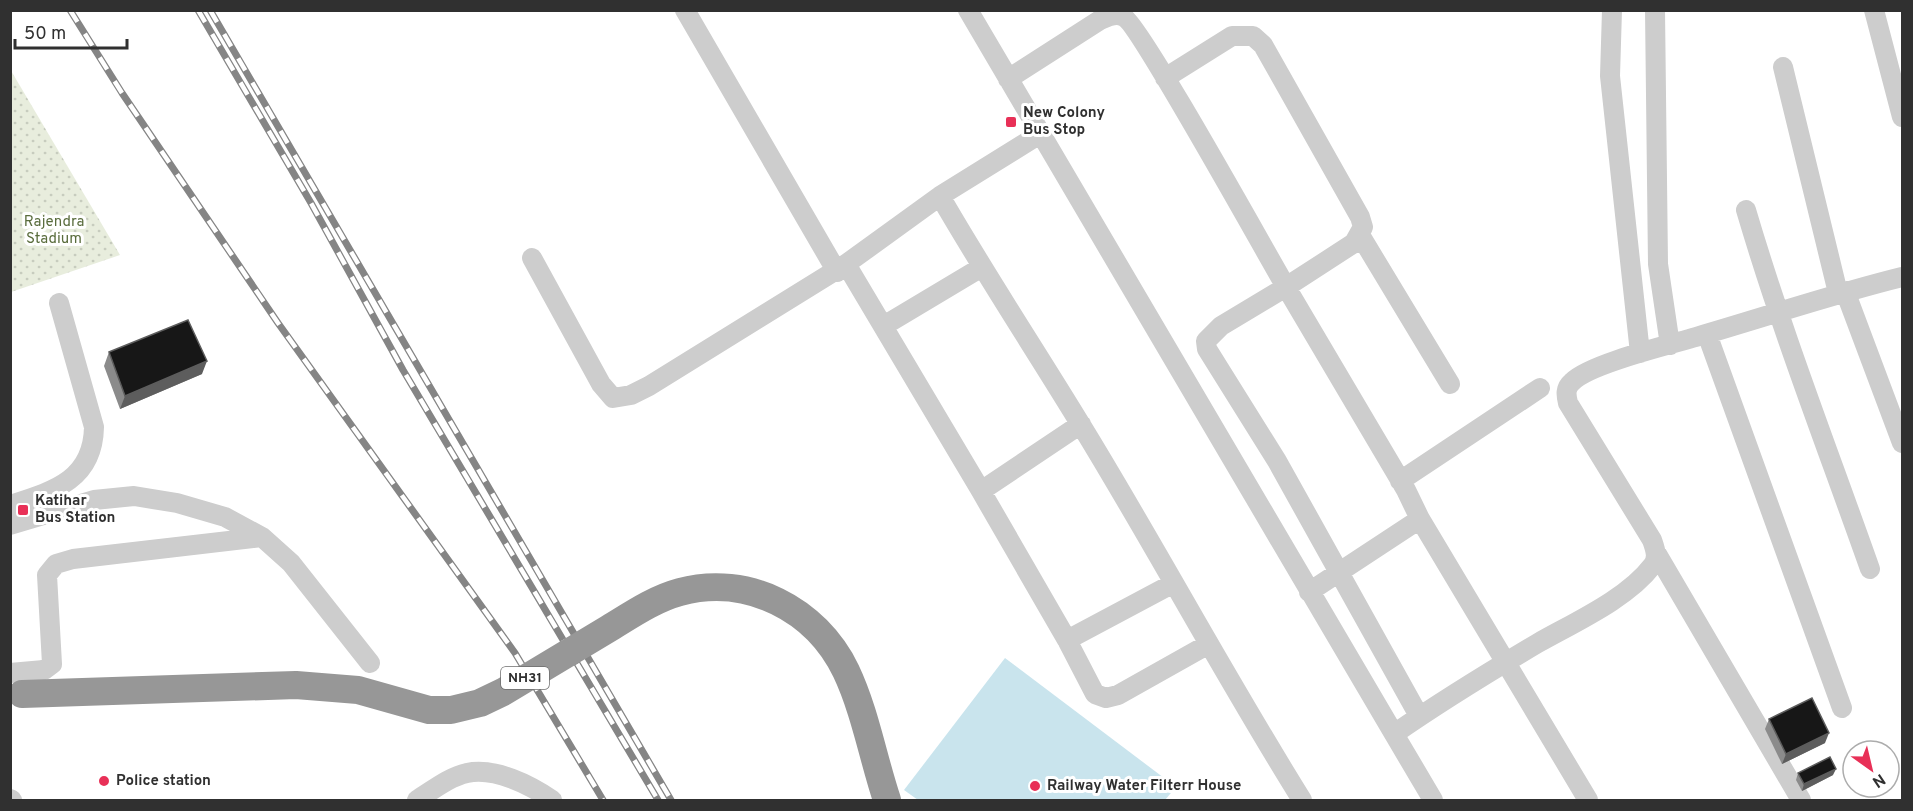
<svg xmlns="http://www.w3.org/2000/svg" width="1913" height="811" font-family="Overpass,sans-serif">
	<defs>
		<pattern id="grass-dots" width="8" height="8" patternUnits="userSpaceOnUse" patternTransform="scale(1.5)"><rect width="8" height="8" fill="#e8eddd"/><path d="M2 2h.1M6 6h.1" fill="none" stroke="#c7ccbe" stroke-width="1.8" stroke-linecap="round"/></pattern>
	</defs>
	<rect width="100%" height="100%" fill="#fff"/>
	<path fill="url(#grass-dots)" d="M10 69 120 255 11 292H10Z"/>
	<path fill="#c9e4ed" d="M1005 658 1176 787 1165 800H918L904 790Z"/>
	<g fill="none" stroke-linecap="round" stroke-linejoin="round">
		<path stroke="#cdcdcd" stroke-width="20" d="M685 10 837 272
			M968 10 1394 734C1440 702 1489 672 1538 643 1573 623 1627 599 1652 566 1659 558 1655 549 1652 540L1568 403C1566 395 1565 388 1572 382 1589 364 1669 345 1696 337 1765 317 1833 294 1902 277
			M1612 10 1610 76 1640 353
			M1655 10 1658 264 1670 345
			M1874 10 1902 117
			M1783 67 1838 293
			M1165 78 1232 36H1253L1263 45 1360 217 1363 227 1354 243 1286 287 1406 490 1420 519 1588 800
			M1008 79 1100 20C1107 17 1115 13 1122 16 1138 21 1267 255 1286 287L1221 326 1206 341 1207 349 1277 461 1419 716
			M1040 134 940 196 846 264 981 491 1067 640 1095 694 1106 698 1118 695 1207 645
			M940 196C985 274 1034 348 1081 425 1157 549 1225 677 1302 800
			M1746 210C1782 332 1828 450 1870 569
			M1360 235 1450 384
			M532 258 601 384 613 398 631 395 649 386 846 264
			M1845 291 1902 443
			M885 325 982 267
			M1707 334 1842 708
			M1400 481 1540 388
			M981 491 1081 424
			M10 505C54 491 93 480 94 427L59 303
			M10 525 94 500 134 496 177 503 225 517 262 537 291 563 370 663
			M1657 554 1801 800
			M1309 592 1420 519
			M1067 640 1174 583
			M10 673 44 670 52 664 47 575 56 564 73 559 262 537
			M1394 734 1433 800
			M10 799 12 800
			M417 800C433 790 449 777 467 773 495 767 530 785 552 800"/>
		<defs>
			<path id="rail" d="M70 10 122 93 278 323 515 653 603 800
				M198 10 311 203 403 370 658 800
				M210 10 671 800"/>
		</defs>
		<use href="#rail" stroke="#858585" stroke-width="7"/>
		<use href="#rail" stroke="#fff" stroke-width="4.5" stroke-dasharray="14" stroke-linecap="butt"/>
		<path stroke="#979797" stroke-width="28" d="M22 694 296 685 358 690 429 710H451L480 703 503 692C538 671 573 650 608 629 631 615 654 599 680 592 748 574 816 609 846 671 865 711 873 758 887 800"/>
	</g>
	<path fill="#8b8b8b" d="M109 352 202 374 120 409 104 366Z
		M1769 719 1825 743 1782 764 1765 729Z
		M1798 773 1833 775 1802 791 1796 780Z"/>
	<path fill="#5d5d5d" d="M207 361 202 374 120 409 125 396Z
		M1829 733 1825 743 1782 764 1786 754Z
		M1836 769 1833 775 1802 791 1804 784Z"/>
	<path fill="#171717" stroke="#5d5d5d" stroke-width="1.5" d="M188 320 207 361 125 396 109 352Z
		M1812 698 1829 733 1786 754 1769 719Z
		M1830 757 1836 769 1804 784 1798 773Z"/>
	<g fill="#e83057" stroke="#fff" stroke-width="2">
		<rect x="1005" y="116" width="12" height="12" rx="3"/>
		<rect x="17" y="504" width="12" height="12" rx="3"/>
		<circle cx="104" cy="781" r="6"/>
		<circle cx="1035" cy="786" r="6"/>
	</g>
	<g text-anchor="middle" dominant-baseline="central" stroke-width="6" stroke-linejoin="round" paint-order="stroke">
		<rect fill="#fff" stroke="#6e6e6e" stroke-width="1.5" x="501" y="667" width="48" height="22" rx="4.5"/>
		<g font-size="14" font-weight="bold" fill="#303030">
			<text x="525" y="678">NH31</text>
		</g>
		<g font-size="15" font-weight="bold" fill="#303030" stroke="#fff" text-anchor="start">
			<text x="1023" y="113">New Colony<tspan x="1023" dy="17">Bus Stop</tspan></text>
			<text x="35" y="501">Katihar<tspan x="35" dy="17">Bus Station</tspan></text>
			<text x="116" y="781">Police station</text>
			<text x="1047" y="786">Railway Water Filterr House</text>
		</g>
		<g font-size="15" fill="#596c3c" stroke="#fff">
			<text x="54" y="222">Rajendra<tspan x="54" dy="17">Stadium</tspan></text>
		</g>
	</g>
	<rect width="1913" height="811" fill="none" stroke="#303030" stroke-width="24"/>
	<g transform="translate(1871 769) rotate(146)"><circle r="28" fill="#ffffff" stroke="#acacac" stroke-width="1.5"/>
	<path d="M0-4.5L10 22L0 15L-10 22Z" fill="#e83057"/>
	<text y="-9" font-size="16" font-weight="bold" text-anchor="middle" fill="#303030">N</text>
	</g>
	<path d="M15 39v9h112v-9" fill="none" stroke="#303030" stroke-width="3"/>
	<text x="24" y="39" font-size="18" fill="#303030" stroke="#ffffff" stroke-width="4.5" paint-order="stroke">50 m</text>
</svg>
